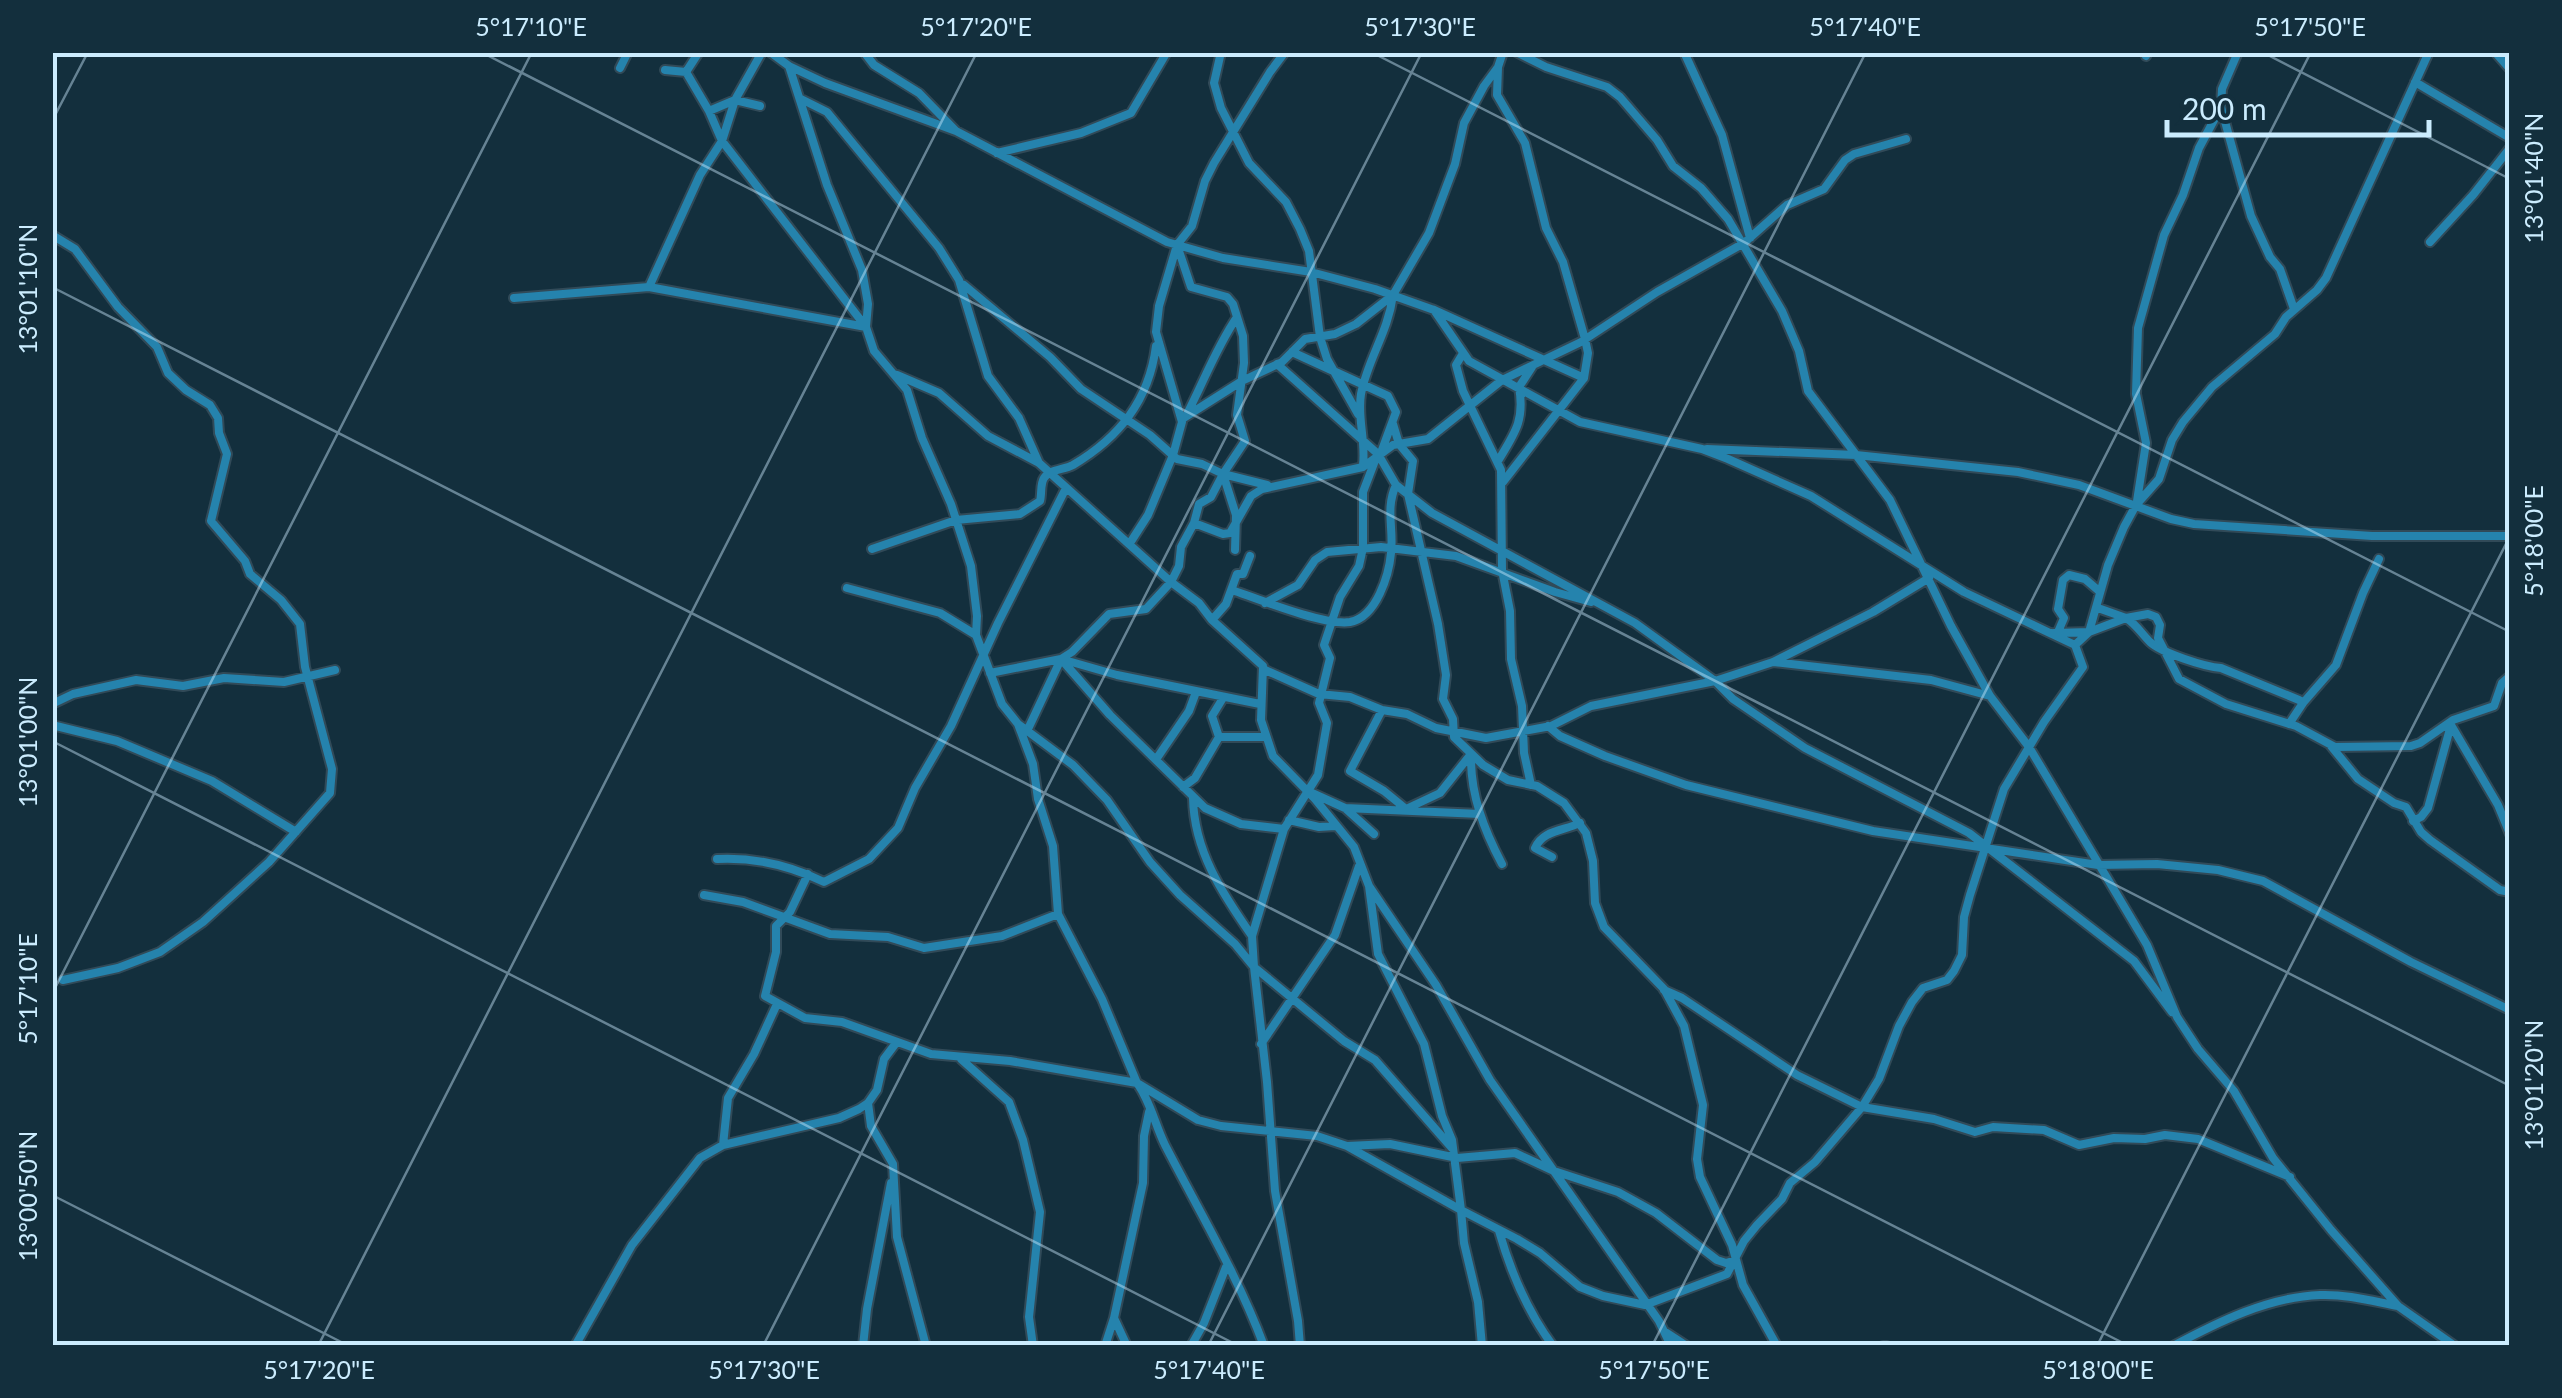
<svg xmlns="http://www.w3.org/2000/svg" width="2562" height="1398" font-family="Lato,sans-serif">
	<rect width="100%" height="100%" fill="#132f3d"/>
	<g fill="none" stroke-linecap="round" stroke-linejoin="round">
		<defs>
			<path id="street" d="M770 52 789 66 825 83 956 131 1167 242 1223 258 1311 272 1375 289 1434 310 1584 378 1503 482
				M864 52 874 65 919 93 955 130
				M1221 52 1214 83 1221 108 1249 163 1286 202 1300 229 1309 251 1320 337 1327 359 1358 414
				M1516 52 1546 67 1607 87 1620 97 1657 140 1673 166 1701 188 1728 219 1782 311 1799 351 1808 391 1890 500 1951 626 1990 696 2029 747 2147 945 2177 1017 2198 1049 2234 1091 2273 1158 2331 1230 2398 1306 2455 1346
				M1684 52 1722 135 1750 238
				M2238 52 2222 89 2221 107 2251 216 2270 257 2280 269 2294 309
				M2495 52 2510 69
				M2146 56 2148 52
				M789 66 827 185 862 270 868 304 866 327 874 351 907 390 922 438 951 504 971 566 977 616 976 635 1002 704 1018 724 1073 765 1107 800 1150 862 1180 895 1235 944 1254 967 1267 1082 1275 1191 1298 1321 1300 1346
				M1498 67 1497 95 1525 143 1546 228 1563 262 1585 339 1588 353 1584 378
				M620 68 628 52
				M665 70 686 72 699 52
				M686 72 709 111 735 100 760 106
				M2415 82 2510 138
				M801 99 827 112 939 248 959 280 988 376 1019 418 1039 463
				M709 111 722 141 866 327
				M997 153 1081 133 1131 113 1167 52
				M52 235 75 249 118 307 157 347 168 373 186 390 210 405 218 418 219 433 227 454 211 521 245 561 250 574 281 600 300 624 305 667 332 769 330 793 269 862 203 922 160 952 118 968 63 980
				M2430 242 2473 195 2510 148
				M1177 245 1191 287 1227 297 1233 304 1243 336 1244 363 1237 415 1245 441 1223 474 1236 515 1235 550
				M964 285 1050 357 1081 389 1150 435 1177 459 1202 464 1223 474
				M649 287 700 175 722 141 735 100 762 52
				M1393 295 1429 233 1455 164 1464 123 1484 86 1498 67 1503 52
				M514 298 649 287 866 327
				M1292 352 1388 396 1396 412 1382 450
				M1462 355 1456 365 1463 391 1501 470 1502 570 1510 611 1511 659 1522 706 1524 753 1531 785
				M897 375 939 393 988 436 1039 463 1171 582 1199 603 1212 620 1263 666 1261 720 1273 756 1315 799 1354 847 1369 886 1436 985 1490 1080 1659 1321 1671 1346
				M1187 414C1204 381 1216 348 1237 317
				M1182 419 1242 381 1282 362 1305 339 1335 334 1356 324 1393 295C1388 333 1368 358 1361 394 1357 418 1366 441 1363 465
				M1393 424 1399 444 1413 461 1408 494 1438 624 1446 675 1443 699 1453 719 1454 737 1483 765 1508 780 1537 786 1564 803 1586 833 1593 861 1595 903 1604 927 1664 989 1684 1026 1703 1105 1697 1159 1700 1177 1732 1245 1743 1285 1777 1346
				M1707 449 1856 455 2018 472 2079 485 2171 519 2194 524 2372 536H2510
				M1376 458 1363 492V548L1359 566 1340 597 1324 645 1330 658 1319 703 1327 723 1318 775 1284 829 1252 936 1254 967 1344 1041 1375 1060 1452 1148
				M1498 461C1515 433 1525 420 1519 387L1532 367
				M1396 485 1432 513 1635 623 1715 681 1733 699 1805 748 1969 833 2134 961 2172 1012
				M2137 501 2146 443 2136 394 2138 328 2164 235 2183 195 2199 148 2221 107
				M1194 523 1199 504 1211 497 1223 474 1267 485
				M1130 543 1148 515 1173 455 1182 422 1156 332 1159 306 1177 245 1192 226 1205 181 1214 163 1270 72 1285 52
				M872 549 956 520 1020 514 1040 501C1042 494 1040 484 1044 478 1050 469 1064 470 1073 465 1120 437 1149 400 1156 346
				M847 588 940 613 976 635
				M1232 590C1258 599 1325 626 1350 622 1377 617 1389 574 1391 553 1394 529 1385 509 1396 485L1378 454 1277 364
				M1265 603 1298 585 1315 560 1327 552 1381 547 1456 556 1555 592 1591 602
				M2098 608 2126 618 2148 614 2156 617 2160 625 2158 638 2179 679 2226 704 2296 726 2335 747 2411 746 2420 743 2453 720 2494 706 2502 683 2510 676
				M1212 620 1226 604 1237 574H1243L1250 556
				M2058 632 2064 618 2058 609 2063 580 2069 575 2085 579 2099 591
				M2054 633 2089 632 2126 618C2136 624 2141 633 2150 642 2162 653 2205 667 2221 668L2299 700 2303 703 2289 724
				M2075 645 2089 632 2108 565 2124 527 2136 505 2159 479 2172 440 2183 422 2212 387 2275 334 2286 317 2317 290 2326 278 2429 52
				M1061 659 1110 715 1205 808 1241 824 1284 829
				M1773 662 1931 680 1990 696
				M1265 670 1319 694 1350 697 1382 710 1407 714 1436 728 1486 738 1551 726 1591 706 1715 681 1773 662 1873 612 1929 578
				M990 673 1061 659 1072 652 1109 614 1146 609 1171 582 1179 566 1181 547 1194 523 1223 534 1230 533 1251 496 1262 489 1363 467 1393 445 1428 439 1502 380 1581 342 1657 292 1744 243 1787 205 1824 189 1845 160 1854 154 1906 139
				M2303 703 2336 665 2363 593 2379 559
				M52 704 73 694 136 680 183 686 224 678 284 682 335 670
				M1382 710 1350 771 1384 791 1406 809 1440 793 1471 754
				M1018 724 1033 764 1038 799 1053 846 1058 914 1102 999 1137 1083C1150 1100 1155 1125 1165 1145 1199 1211 1238 1276 1264 1346
				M52 725 117 741 212 781 296 832
				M2451 725 2498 805 2510 834
				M1548 726 1560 736 1605 756 1686 785 1873 831 2098 865 2157 864 2218 870 2263 881 2411 962 2510 1010
				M1028 729 1061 659 1117 675 1260 704
				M1219 737H1266
				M2331 746 2358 779 2394 803 2406 807 2421 832 2430 840 2500 890 2510 892
				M1471 754C1470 794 1484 830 1502 864
				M1157 758 1189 711 1196 692
				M1183 787 1195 778 1219 737 1212 716 1223 698
				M1312 793 1345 808 1374 834
				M1193 798C1194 851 1222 893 1252 936
				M1345 808 1480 814
				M1289 820 1319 827 1335 826
				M2413 821 2421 817 2428 808 2451 725
				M1552 857 1535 848C1543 830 1563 831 1580 823
				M717 859C755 857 789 865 824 882L869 859 898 828 915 788 951 726 998 623 1065 490
				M808 874 790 912 776 926V952L765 996 805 1018 842 1022 931 1054 1010 1061 1137 1083 1198 1120 1221 1126 1317 1136 1347 1146 1390 1144 1457 1158 1515 1153 1554 1171 1618 1192 1656 1213 1717 1260 1726 1263 1736 1260
				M1369 886 1378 954 1424 1044 1442 1116 1452 1140 1461 1210 1517 1239 1540 1253 1580 1287 1603 1296 1645 1305 1727 1274 1744 1241 1757 1225 1782 1199 1790 1183 1815 1162 1862 1107 1879 1079 1899 1026 1912 1002 1923 988 1947 980 1954 971 1962 955 1964 917 1970 895 2004 789 2044 722 2083 667 2075 645 1964 592 1811 496 1728 459 1702 449 1580 422 1469 361 1434 310
				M704 895 743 902 830 934 888 937 924 948 1002 936 1058 914
				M1664 990 1682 998 1797 1075 1862 1107 1934 1119 1975 1132 1993 1127 2044 1130 2079 1145 2114 1138 2145 1139 2165 1135 2198 1139 2290 1177
				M1261 1044 1335 935 1359 866
				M961 1059 1009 1102 1023 1140 1040 1212 1029 1317 1033 1346
				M868 1103 871 1126 893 1164 897 1237 926 1346
				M723 1145 728 1098 754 1054 777 1004
				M1347 1146 1461 1210 1464 1243 1478 1302 1482 1346
				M1499 1231C1511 1273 1527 1311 1553 1346
				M1667 1333 1687 1346
				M575 1346 632 1245 700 1158 723 1145 839 1118 859 1109 868 1103 877 1090 884 1059 896 1043
				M863 1346 867 1309 891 1183
				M1105 1346 1114 1318
				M1127 1346 1114 1318 1143 1183 1144 1136 1149 1112
				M1191 1346 1204 1323 1226 1267
				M1883 1346H1887
				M2173 1346C2218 1322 2268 1297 2320 1295 2347 1294 2372 1301 2398 1306"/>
		</defs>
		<use href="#street" stroke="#314a58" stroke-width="12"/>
		<use href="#street" stroke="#2583ad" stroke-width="8"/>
	</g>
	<path fill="none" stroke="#cbecfe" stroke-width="2.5" stroke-opacity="0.45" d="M481 52 2510 1086M1371 52 2510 632M2262 52 2510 179M52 121 88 52M52 287 2129 1346M52 741 1239 1346M52 994 532 52M52 1195 349 1346M318 1346 977 52M763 1346 1422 52M1208 1346 1866 52M1652 1346 2311 52M2097 1346 2510 536"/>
	<rect width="2562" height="1398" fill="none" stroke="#132f3d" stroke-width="110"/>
	<path d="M2167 120v15h262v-15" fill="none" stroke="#cbecfe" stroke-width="5"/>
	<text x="2182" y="120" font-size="30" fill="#cbecfe" stroke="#132f3d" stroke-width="8" paint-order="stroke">200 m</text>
	<rect x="55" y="55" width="2452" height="1288" fill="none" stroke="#cbecfe" stroke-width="4"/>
	<g font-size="25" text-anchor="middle" fill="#cbecfe">
		<text x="531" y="36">5°17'10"E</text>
		<text x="976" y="36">5°17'20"E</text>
		<text x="1420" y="36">5°17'30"E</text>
		<text x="1865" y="36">5°17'40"E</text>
		<text x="2310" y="36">5°17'50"E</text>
		<text transform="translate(2534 178) rotate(-90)" y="9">13°01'40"N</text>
		<text transform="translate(28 289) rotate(-90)" y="9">13°01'10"N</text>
		<text transform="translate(2534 541) rotate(-90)" y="9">5°18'00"E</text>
		<text transform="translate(28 742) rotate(-90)" y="9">13°01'00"N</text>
		<text transform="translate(28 989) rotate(-90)" y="9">5°17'10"E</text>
		<text transform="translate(2534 1085) rotate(-90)" y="9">13°01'20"N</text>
		<text transform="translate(28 1196) rotate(-90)" y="9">13°00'50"N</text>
		<text x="319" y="1379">5°17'20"E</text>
		<text x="764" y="1379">5°17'30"E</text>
		<text x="1209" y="1379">5°17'40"E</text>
		<text x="1654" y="1379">5°17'50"E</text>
		<text x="2098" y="1379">5°18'00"E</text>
	</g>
</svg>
